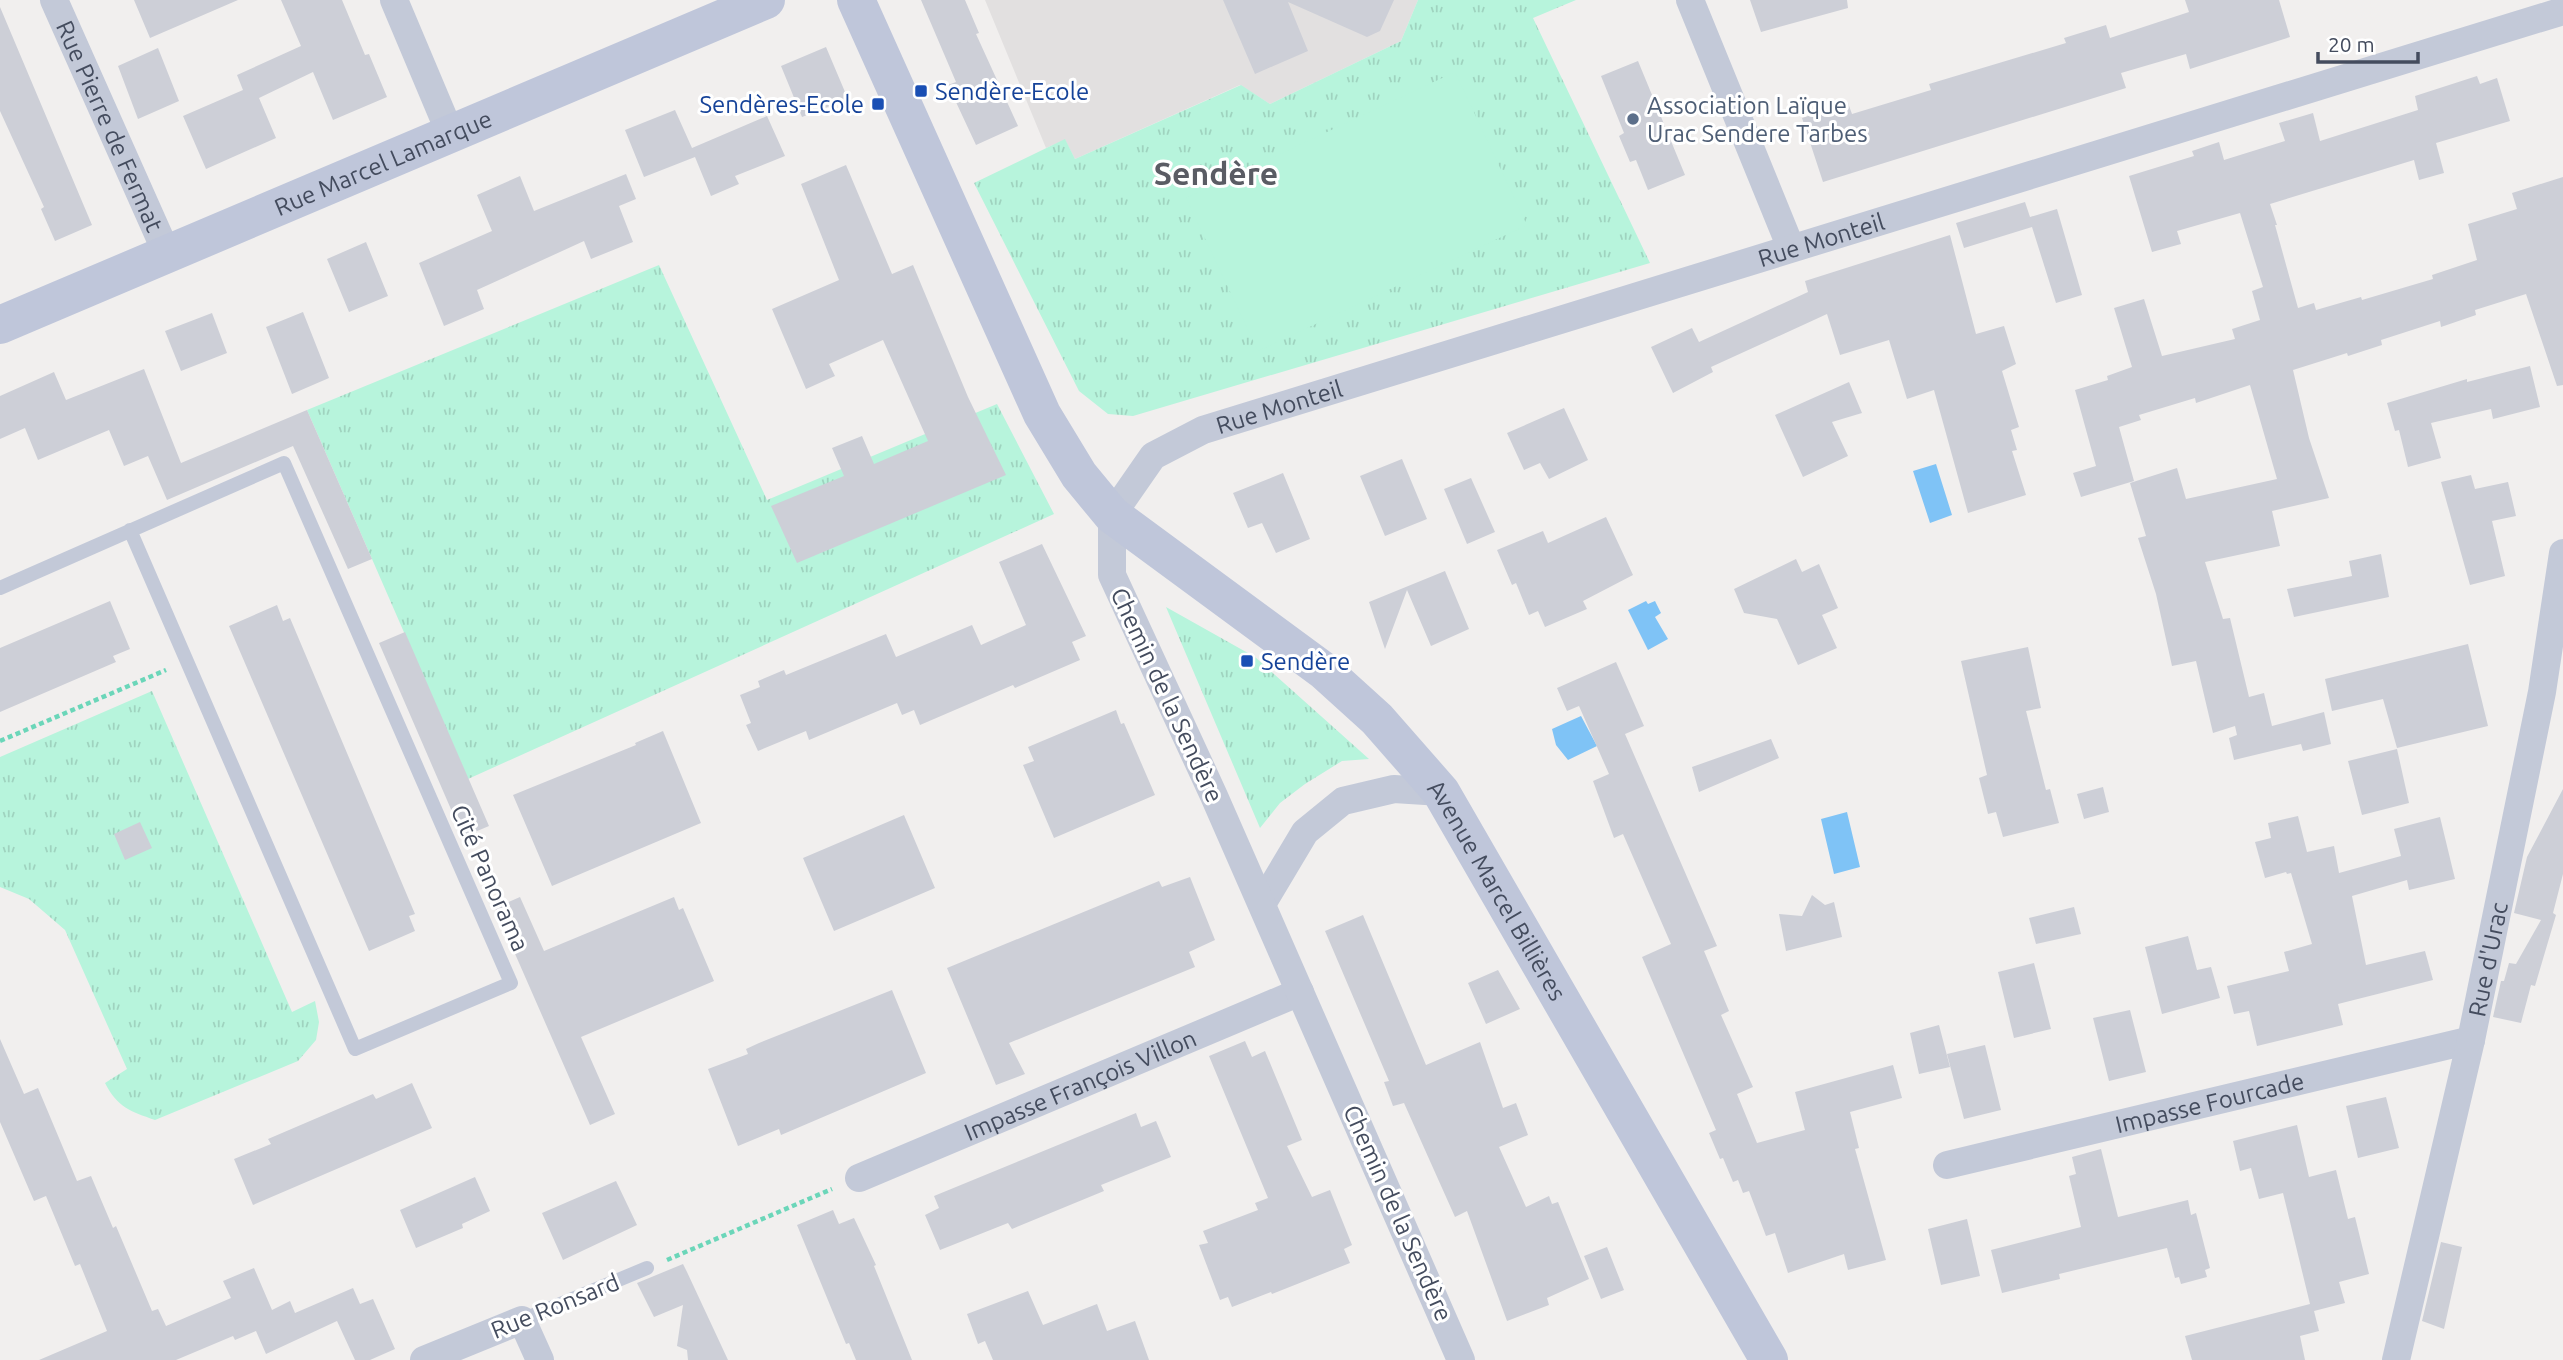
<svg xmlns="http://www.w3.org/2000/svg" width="2563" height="1360" font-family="Ubuntu,sans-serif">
	<defs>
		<pattern id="grass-tufts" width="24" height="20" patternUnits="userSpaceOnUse" patternTransform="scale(1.75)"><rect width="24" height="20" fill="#b7f4dc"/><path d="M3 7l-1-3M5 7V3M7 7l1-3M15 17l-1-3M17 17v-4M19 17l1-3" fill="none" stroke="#9fd3bf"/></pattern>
	</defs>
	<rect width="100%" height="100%" fill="#f1efee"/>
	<path fill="#e2e0e0" d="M985 0H1418L1401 41 1270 104 1240 85 1075 159 1065 140 1046 148Z"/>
	<path fill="url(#grass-tufts)" d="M1418 0H1576L1533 18 1650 263 1133 416 1108 414 1079 391 974 183 1065 139 1075 159 1241 85 1270 104 1401 41Z
		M659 265 767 500 997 404 1054 514 468 779 307 410Z
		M1166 607 1255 657 1369 759 1342 761 1305 784 1280 803 1260 828Z
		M152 691 292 1012 315 1001 319 1022 316 1040 298 1061 155 1120C130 1111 118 1108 105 1083L127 1069 65 930 29 899 0 887V757Z"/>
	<path fill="#b7f4dc" d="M1455 72 1527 225 1258 351 1186 198Z"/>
	<path fill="#7fc3f6" d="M1936 464 1952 515 1930 523 1913 471Z
		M1646 601 1648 604 1655 601 1661 613 1655 617 1668 639 1648 650 1628 610Z
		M1581 716 1597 746 1568 760 1556 745 1552 729Z
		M1847 812 1860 867 1834 874 1821 819Z"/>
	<path fill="#cdcfd7" d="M134 0H238L150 38Z
		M281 0H342L365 55 369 54 387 97 333 120 313 72 259 98 276 138 206 169 183 116 243 90 237 75 301 46Z
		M921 0H965L979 33 976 34 1018 126 976 145 948 85 956 82Z
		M1223 0H1394L1380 31 1367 37 1288 2 1308 51 1255 74Z
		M1750 0H1847L1848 8 1761 32Z
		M2185 0H2279L2290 37 2190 69 2186 54 2121 73 2126 88 1823 182 1802 118 1848 103 1852 114 1931 90 1929 84 2066 43 2064 38 2106 25 2110 38 2189 12Z
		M0 7 92 225 55 241 41 209 44 207 0 111Z
		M826 47 848 99 802 117 781 66Z
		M158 48 179 101 138 119 118 66Z
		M1638 61 1685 175 1648 190 1636 160 1630 162 1619 136 1624 133 1601 76Z
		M2477 76 2480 84 2497 78 2510 121 2436 143 2444 173 2419 180 2414 160 2270 204 2277 225H2275L2298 308 2314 303 2316 310 2361 297 2362 300 2433 279 2432 275 2477 260 2468 224 2517 209 2512 193 2563 177V385L2557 386 2526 294 2475 310 2476 315 2441 327 2440 321 2381 340 2382 345 2348 356 2347 353 2293 370 2309 438 2329 498 2272 511 2280 546 2205 562 2223 619 2230 618 2249 697 2264 693 2272 726 2324 712 2331 744 2303 751 2301 744 2234 760 2229 738 2237 735 2235 726 2213 733 2196 661 2172 666 2156 594 2138 538 2146 536 2130 483 2177 468 2186 499 2277 479 2250 385 2196 403 2195 398 2139 415 2141 420 2119 427 2134 481 2081 497 2073 473 2096 466 2075 390 2108 380 2107 376 2132 367 2114 308 2144 299 2162 356 2235 339 2232 329 2260 320 2252 291 2263 287 2240 213 2177 231 2181 244 2152 252 2129 176 2194 156 2192 151 2219 142 2224 160 2285 141 2279 123 2313 113 2320 141 2418 110 2415 96Z
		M675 110 692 148 767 116 785 156 735 176 739 184 711 196 695 157 644 177 625 130Z
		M846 165 892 274 913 265 968 397 1006 475 797 563 771 506 844 476 832 448 862 436 874 464 928 441 883 340 829 364 835 376 806 389 772 309 839 280 801 184Z
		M626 174 636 199 619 206 633 242 591 259 584 241 477 290 484 309 444 326 419 263 492 231 477 195 520 176 534 211Z
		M2025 202 2030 217 2057 209 2082 295 2056 303 2032 227 1964 248 1956 223Z
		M1950 235 1976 334 2004 326 2016 364 2002 371 2019 427 2011 430 2017 450 2012 451 2026 495 1968 513 1934 390 1907 399 1889 340 1840 355 1827 314 1711 367 1713 372 1673 393 1651 347 1692 328 1699 342 1808 292 1805 281Z
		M366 242 388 296 349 312 327 259Z
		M303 312 329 378 292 394 266 327Z
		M212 313 227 353 181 371 165 331Z
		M2530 366 2540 407 2493 419 2491 409 2431 423 2441 458 2408 467 2399 430 2395 431 2387 403 2467 379V382Z
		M144 369 181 463 307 410 372 559 348 569 293 446 167 500 148 456 124 466 109 430 38 460 25 428 0 439V396L54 372 66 400Z
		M1849 382 1862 413 1832 422 1848 456 1803 477 1775 415Z
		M1564 408 1588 460 1549 479 1540 463 1524 470 1507 433Z
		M1402 459 1427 519 1385 536 1360 476Z
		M1283 473 1310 539 1276 553 1262 523 1248 528 1233 493Z
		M2471 475 2475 489 2508 482 2516 516 2492 521 2505 576 2470 585 2441 482Z
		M1471 478 1495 532 1467 544 1444 489Z
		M1606 517 1633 575 1583 601 1587 609 1545 627 1538 611 1529 615 1516 583 1512 585 1497 550 1543 531 1548 543Z
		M1042 544 1086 636 1072 642 1080 660 1015 688 1013 685 920 725 914 710 902 715 897 703 809 740 806 731 758 751 746 725 751 723 740 695 760 687 758 681 784 670 786 675 886 634 896 657 972 625 981 645 1026 625 999 562Z
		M2381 554 2389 597 2294 617 2287 589 2352 576 2349 561Z
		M1796 559 1802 572 1819 564 1838 608 1822 615 1837 648 1798 665 1777 619 1744 613 1734 589Z
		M1445 571 1469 629 1431 646 1407 590 1385 649 1369 602Z
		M110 601 130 649 113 656 116 662 0 712V648Z
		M277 605 283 621 290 618 415 914 409 916 415 931 369 951 229 626Z
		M405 632 489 826 463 837 379 643Z
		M2468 644 2488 726 2397 748 2383 699 2332 711 2325 679Z
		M2028 647 2041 708 2026 711 2046 790 2050 789 2059 823 2003 837 1996 812 1988 814 1979 778 1987 775 1961 661Z
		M1616 662 1644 726 1625 734 1717 946 1704 951 1729 1011 1721 1015 1753 1087 1737 1094 1757 1143 1805 1130 1795 1092 1893 1065 1902 1098 1850 1112 1859 1148 1855 1149 1886 1260 1848 1270 1844 1254 1788 1273 1775 1233 1766 1236 1749 1191 1743 1193 1738 1180 1733 1182 1723 1158 1720 1159 1709 1133 1716 1130 1642 957 1671 944 1623 834 1614 838 1593 781 1609 774 1579 706 1567 711 1557 688Z
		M1116 710 1121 724 1124 723 1155 795 1054 838 1023 765 1034 761 1028 747Z
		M663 731 701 823 552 886 513 795 636 745 635 743Z
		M1771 739 1779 758 1699 792 1692 767Z
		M2397 749 2409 803 2362 815 2348 761Z
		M2103 787 2109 812 2084 819 2077 794Z
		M2563 789V874L2553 913 2556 915 2535 986 2531 985 2521 1023 2493 1017 2501 981H2504L2509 963 2516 964 2541 920 2514 913 2527 857Z
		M904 815 935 888 834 931 803 858Z
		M2298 816 2307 852 2334 846 2339 873 2401 856 2394 829 2440 817 2455 879 2409 890 2407 880 2352 896 2366 965 2425 951 2433 980 2338 1004 2343 1025 2257 1046 2249 1011 2234 1014 2227 986 2289 971 2284 952 2312 944 2291 873 2287 874 2286 872 2265 878 2255 842 2271 838 2268 823Z
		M140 822 152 848 125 860 114 834Z
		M1190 877 1215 940 1189 952 1195 967 1009 1043 1025 1074 996 1085 947 968 1159 881 1162 887Z
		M1812 895 1825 905 1834 902 1842 937 1786 951 1779 914 1802 916Z
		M520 897 544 951 674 897 679 910 683 908 714 981 581 1037 615 1114 590 1125 495 908Z
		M2074 907 2081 934 2036 944 2029 918Z
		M1363 915 1426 1065 1480 1042 1503 1108 1516 1103 1528 1135 1499 1147 1526 1207 1549 1196 1552 1204 1558 1202 1589 1279 1547 1298 1549 1305 1507 1321 1467 1211 1455 1217 1404 1103 1393 1106 1384 1082 1389 1081 1325 931Z
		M2188 936 2197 970 2211 967 2220 998 2162 1014 2145 947Z
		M2034 963 2051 1029 2014 1038 1998 972Z
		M1498 970 1520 1009 1486 1024 1468 983Z
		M892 990 926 1073 781 1135 779 1129 738 1146 708 1069 748 1054 746 1049 759 1043Z
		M2130 1010 2146 1072 2109 1081 2093 1018Z
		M1939 1025 1950 1067 1919 1074 1910 1033Z
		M0 1039 24 1094 38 1088 77 1181 91 1176 113 1228 116 1226 152 1311 158 1309 166 1326 231 1298 223 1281 254 1268 272 1310 290 1301 295 1313 353 1288 360 1304 373 1299 395 1349 370 1360H355L337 1321 266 1354 256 1331 235 1340 233 1336 176 1360H39L107 1331 80 1264 75 1266 46 1196 34 1201 0 1122Z
		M1245 1041 1252 1057 1265 1051 1302 1140 1287 1146 1312 1197 1330 1190 1352 1245 1344 1249 1350 1263 1272 1294 1271 1292 1232 1307 1228 1297 1220 1300 1199 1245 1208 1243 1203 1231 1258 1210 1255 1203 1268 1198 1209 1056Z
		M1985 1045 2001 1110 1964 1119 1947 1054Z
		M412 1083 432 1128 253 1205 234 1159 271 1144 268 1139 373 1094 376 1099Z
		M2386 1097 2399 1148 2358 1158 2346 1106Z
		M1136 1113 1141 1127 1156 1121 1171 1157 1101 1185 1104 1191 1012 1229 1008 1223 940 1250 925 1215 939 1208 934 1196Z
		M2297 1125 2309 1177 2336 1170 2348 1219 2355 1217 2369 1274 2339 1282 2345 1303 2314 1311 2319 1331 2300 1336 2305 1360H2192L2185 1336 2310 1304 2283 1193 2259 1199 2251 1168 2240 1171 2233 1141Z
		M2101 1149 2118 1217 2188 1200 2191 1215 2196 1213 2210 1268 2205 1270 2207 1277 2181 1284 2179 1277 2175 1278 2167 1248 2059 1274 2060 1279 2002 1293 1991 1250 2081 1227 2069 1176 2076 1174 2072 1157Z
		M475 1177 490 1211 462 1224 463 1228 416 1248 400 1210Z
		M616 1181 637 1225 563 1260 542 1213Z
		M833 1210 839 1224 854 1218 876 1265 874 1266 912 1360H856L849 1343 846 1344 797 1225Z
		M1967 1219 1980 1276 1941 1285 1928 1229Z
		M2441 1242 2462 1247 2444 1329 2422 1321Z
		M1607 1247 1624 1290 1601 1299 1584 1256Z
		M683 1264 687 1272 728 1360H688L687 1350 677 1346 683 1305 654 1317 637 1283Z
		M1028 1291 1043 1325 1097 1304 1107 1331 1135 1321 1149 1360H993L985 1341 978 1344 967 1314Z"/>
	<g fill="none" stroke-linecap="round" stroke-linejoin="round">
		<path stroke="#6bd6b9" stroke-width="4.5" stroke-dasharray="5 3.5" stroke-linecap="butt" d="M0 741 166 670
			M667 1260 832 1189"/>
		<path stroke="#c3c9d8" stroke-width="14" d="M0 588 284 463 511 983 355 1049 130 530
			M522 1320 647 1268"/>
		<g stroke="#c3c9d8" stroke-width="28">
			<path id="s1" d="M54 0 167 254"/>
			<path d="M394 0 450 133"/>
			<path d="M1690 0 1791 248"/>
			<path d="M1262 904 1305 832 1343 801 1394 789 1441 792"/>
			<path id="s2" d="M1947 1165 2471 1040"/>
			<path id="s3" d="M859 1178 1300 992"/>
			<path d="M424 1360 522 1320 540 1360"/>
			<path id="s4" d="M1461 1360 1214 796 1112 575V515L1153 456 1203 430 2563 11"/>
			<path id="s5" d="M2396 1360 2471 1040 2542 692 2563 553"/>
		</g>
		<g stroke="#bfc6da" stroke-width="38">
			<path id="s6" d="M856 0 1042 414 1079 475 1112 515 1324 671 1377 719 1441 792 1769 1360"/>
			<path id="s7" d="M0 325 766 0"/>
		</g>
	</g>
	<g fill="#1a4fb4" stroke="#fff" stroke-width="2.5">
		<rect x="914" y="84" width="14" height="14" rx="3.5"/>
		<rect x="871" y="97" width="14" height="14" rx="3.5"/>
		<rect x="1240" y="654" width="14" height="14" rx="3.5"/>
	</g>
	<circle fill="#5c6f8a" stroke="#fff" stroke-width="2.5" cx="1633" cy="119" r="7"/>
	<g text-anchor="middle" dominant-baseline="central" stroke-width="6" stroke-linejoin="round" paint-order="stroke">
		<g font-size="24" fill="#164399" stroke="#fff" text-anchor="start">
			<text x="935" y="91">Sendère-Ecole</text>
			<text x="864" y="104" text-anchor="end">Sendères-Ecole</text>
			<text x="1261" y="661">Sendère</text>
		</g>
		<g font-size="24" fill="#4e5e75" stroke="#fff" text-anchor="start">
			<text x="1647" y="105">Association Laïque<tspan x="1647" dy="28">Urac Sendere Tarbes</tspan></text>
		</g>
		<g font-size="24" fill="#444c5e" stroke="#fff">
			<text stroke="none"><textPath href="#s1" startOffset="138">Rue Pierre de Fermat</textPath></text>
			<text stroke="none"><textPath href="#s7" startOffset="416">Rue Marcel Lamarque</textPath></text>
			<text stroke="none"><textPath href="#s4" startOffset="1694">Rue Monteil</textPath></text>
			<text stroke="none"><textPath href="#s4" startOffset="1127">Rue Monteil</textPath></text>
			<text transform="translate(1167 695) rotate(65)">Chemin de la Sendère</text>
			<text transform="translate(490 878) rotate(66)">Cité Panorama</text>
			<text stroke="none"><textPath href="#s6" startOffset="1122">Avenue Marcel Billières</textPath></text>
			<text stroke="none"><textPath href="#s5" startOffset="411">Rue d'Urac</textPath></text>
			<text stroke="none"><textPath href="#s3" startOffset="240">Impasse François Villon</textPath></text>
			<text stroke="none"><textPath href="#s2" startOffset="270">Impasse Fourcade</textPath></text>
			<text transform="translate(1398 1213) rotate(66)">Chemin de la Sendère</text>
			<text transform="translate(555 1306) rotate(-22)">Rue Ronsard</text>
		</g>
		<g font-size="32" font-weight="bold" fill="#5a5c64" stroke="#fff">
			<text x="1216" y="173">Sendère</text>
		</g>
	</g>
	<path d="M2318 52v10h100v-10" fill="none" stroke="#444c5e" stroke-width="3.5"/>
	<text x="2328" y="52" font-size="21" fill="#444c5e" stroke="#ffffff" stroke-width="5" paint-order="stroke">20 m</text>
</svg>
